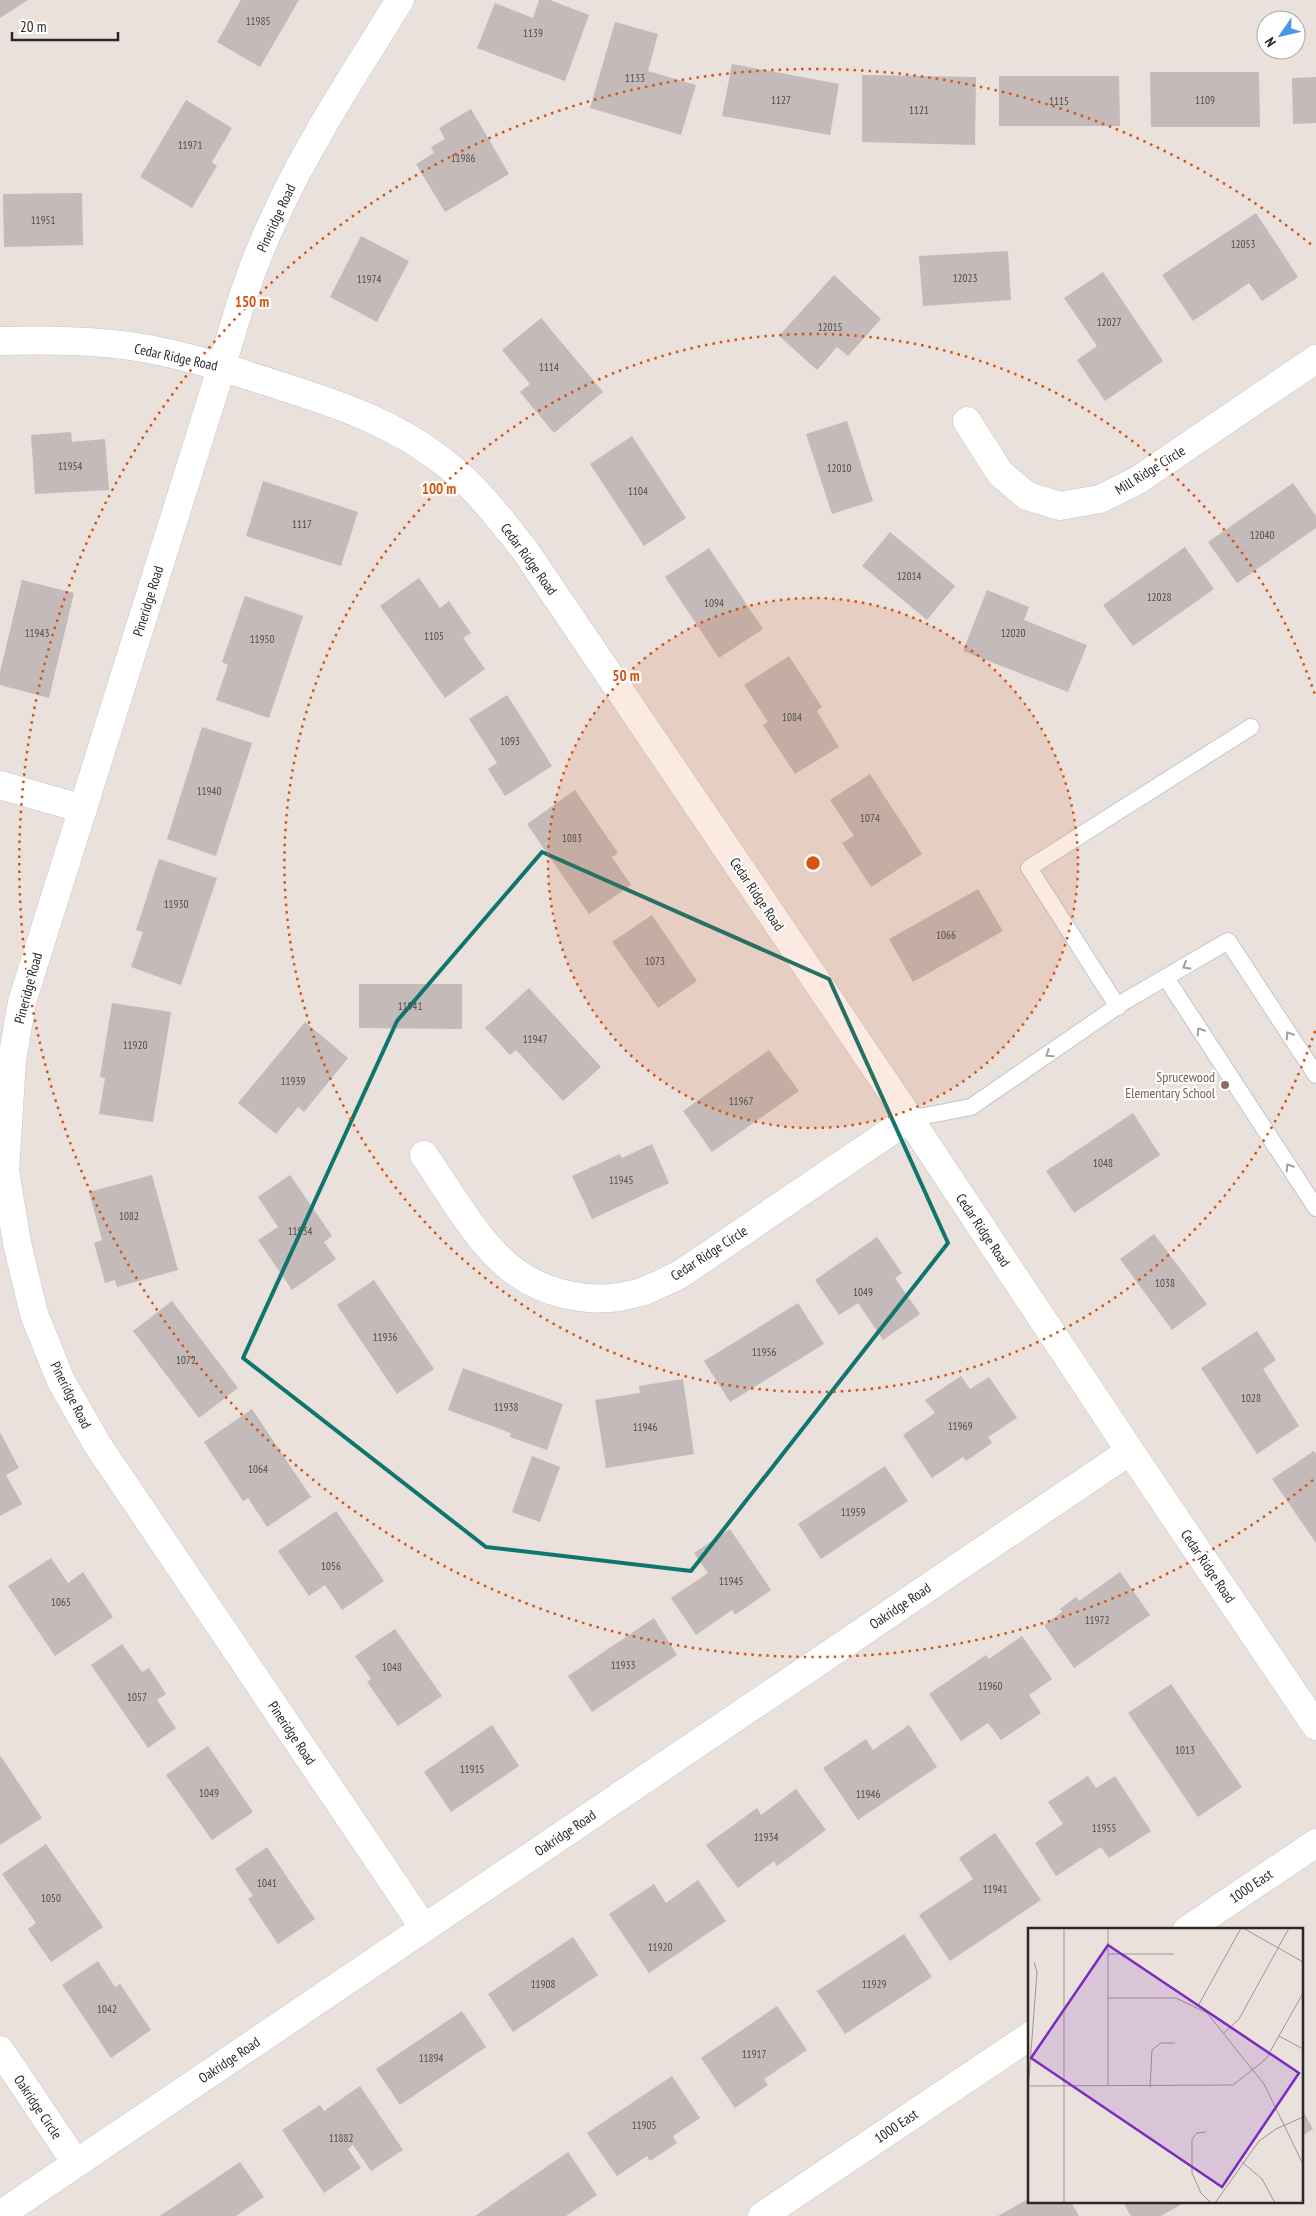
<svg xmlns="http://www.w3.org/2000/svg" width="1316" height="2216" font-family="'PT Sans Narrow',sans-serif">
	<rect width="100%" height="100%" fill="#eae0dc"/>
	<path fill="#c3bab9" d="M0 0H28L0 18Z
		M241 0H299L260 67 217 42Z
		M539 0H550L589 15 565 81 477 48 495 3 533 18Z
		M615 22 658 34 648 71 696 85 681 135 590 108Z
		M732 64 839 84 830 135 722 116Z
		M1150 72H1259L1260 127H1151Z
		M862 75 976 77 975 145 862 142Z
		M999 76H1119L1120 126H999Z
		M1316 77V123L1293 124 1292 78Z
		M186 100 232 128 212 162 217 166 192 208 140 177Z
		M471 109 509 174 445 212 416 164 434 153 431 147 445 139 439 128Z
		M82 193 83 245 4 247 3 194Z
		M1256 213 1298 277 1262 301 1249 283 1193 321 1162 275Z
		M361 236 409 261 377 322 330 297Z
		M1008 251 1011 300 923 306 919 256Z
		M1103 272 1163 361 1105 401 1077 360 1097 346 1064 298Z
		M834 275 881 319 848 356 837 347 817 370 779 336Z
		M541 318 603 392 554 433 520 392 530 384 502 350Z
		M847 421 873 501 832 514 806 434Z
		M71 432 72 442 105 439 109 490 35 494 31 435Z
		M632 436 686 518 644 546 590 464Z
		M263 481 358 512 341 566 246 536Z
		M1293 483 1316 516V528L1237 583 1208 542Z
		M890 532 955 586 927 620 862 566Z
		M1185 547 1214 589 1133 646 1103 605Z
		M709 548 763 629 719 658 665 577Z
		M419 578 440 608 449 601 471 633 463 638 485 669 445 698 380 606Z
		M22 580 74 593 49 698 0 685V672Z
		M987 590 1029 607 1024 620 1087 645 1068 692 963 651Z
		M245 596 303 616 269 718 216 700 228 665 222 662Z
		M789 656 822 707 817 711 839 747 795 774 763 725 768 722 744 685Z
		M507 695 552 766 505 796 488 769 497 763 469 719Z
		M202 727 252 743 216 856 167 839Z
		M870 774 922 854 871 887 842 843 854 836 830 800Z
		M575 790 618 853 612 857 631 885 589 914 527 824Z
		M159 859 217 878 181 985 131 967 143 932 136 930Z
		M978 889 1003 931 913 982 889 939Z
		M652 915 697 981 658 1008 612 942Z
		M359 984H462V1029L359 1028Z
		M529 988 601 1067 563 1101 516 1050 510 1055 485 1028Z
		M112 1003 171 1012 153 1122 99 1114 105 1078 100 1077Z
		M305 1022 348 1058 304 1112 298 1107 276 1134 238 1103Z
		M769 1050 799 1091 712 1152 683 1111Z
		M1133 1113 1160 1155 1074 1213 1046 1171Z
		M652 1144 669 1183 592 1219 572 1176 620 1154 622 1158Z
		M152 1175 178 1270 117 1287 115 1280 105 1283 94 1243 102 1240 89 1192Z
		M290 1175 332 1236 324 1242 336 1259 292 1290 258 1240 278 1227 258 1197Z
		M1154 1234 1207 1304 1172 1330 1120 1259Z
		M877 1237 902 1273 895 1278 920 1314 883 1340 858 1303 839 1315 815 1280Z
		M374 1280 434 1369 397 1394 337 1305Z
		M172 1301 238 1388 199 1418 133 1331Z
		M798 1303 824 1344 730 1402 704 1361Z
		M1257 1331 1276 1360 1263 1369 1299 1426 1257 1454 1201 1368Z
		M463 1368 563 1404 547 1450 510 1437 511 1433 448 1410Z
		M961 1376 970 1389 989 1377 1017 1418 988 1437 992 1443 966 1461 963 1457 932 1478 903 1435 935 1413 925 1400Z
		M683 1379 694 1454 606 1468 595 1400 640 1393 639 1386Z
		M252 1409 311 1497 267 1527 248 1498 243 1501 204 1442Z
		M0 1432 19 1468 6 1475 22 1504 0 1516Z
		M1314 1451 1316 1454V1543L1272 1479Z
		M532 1456 560 1467 540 1522 512 1512Z
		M885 1466 908 1501 821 1559 798 1524Z
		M336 1511 384 1581 342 1610 325 1585 309 1596 278 1551Z
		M730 1529 771 1590 735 1615 732 1610 696 1635 671 1598 708 1573 694 1553Z
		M51 1558 68 1583 83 1572 113 1617 55 1656 8 1586Z
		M1120 1572 1150 1615 1074 1668 1044 1625 1062 1612 1060 1609 1076 1597 1079 1601Z
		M654 1618 677 1655 592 1712 568 1676Z
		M395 1629 442 1696 398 1726 367 1682 371 1679 355 1656Z
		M1022 1636 1052 1679 1029 1695 1041 1713 1001 1740 988 1723 961 1741 929 1694 986 1655 989 1659Z
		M122 1644 142 1672 149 1668 166 1694 157 1700 176 1728 148 1748 91 1665Z
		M1171 1684 1242 1787 1198 1817 1128 1713Z
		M492 1725 519 1766 451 1812 424 1772Z
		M909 1725 937 1767 858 1820 823 1768 866 1739 873 1750Z
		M208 1746 253 1812 212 1840 166 1775Z
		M0 1755 42 1818 0 1845Z
		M1088 1776 1096 1788 1115 1776 1151 1831 1109 1858 1101 1847 1056 1876 1035 1843 1063 1824 1048 1802Z
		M796 1789 826 1830 777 1866 774 1861 738 1888 706 1845 757 1808 761 1815Z
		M995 1833 1041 1900 950 1961 919 1915 973 1879 959 1858Z
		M46 1844 103 1927 51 1962 28 1929 36 1923 2 1874Z
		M267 1847 315 1919 278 1944 248 1899 253 1896 235 1869Z
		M698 1880 726 1921 649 1973 609 1914 654 1884 666 1903Z
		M904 1934 932 1977 845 2034 817 1991Z
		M573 1937 598 1975 513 2032 488 1994Z
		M98 1961 115 1987 120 1984 151 2030 111 2058 62 1985Z
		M777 2006 807 2050 764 2079 768 2085 735 2108 701 2058Z
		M462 2011 486 2047 400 2105 376 2069Z
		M672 2076 700 2118 673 2136 677 2143 650 2161 647 2156 617 2176 587 2133Z
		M360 2086 403 2150 371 2171 353 2145 348 2149 361 2168 324 2193 282 2130 320 2105 324 2111Z
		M1302 2109 1313 2129 1302 2136Z
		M568 2152 597 2195 566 2216H475Z
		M240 2162 264 2197 236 2216H160Z
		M1030 2198V2202H1071L1079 2216H998Z
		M1123 2202H1185L1161 2216H1131Z"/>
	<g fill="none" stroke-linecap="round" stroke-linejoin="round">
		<defs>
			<path id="service" d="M1166 978 1316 1208
				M1118 1007 1029 868 1251 727
				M909 1119 971 1107 1125 1001 1228 941 1316 1075"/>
			<path id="minor" d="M400 0C355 73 307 145 272 223 250 270 236 317 222 366L22 1002 12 1060 5 1171 17 1243 34 1314 61 1381 97 1444 424 1928
				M0 341C48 340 96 340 143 348 194 357 244 374 293 390 349 408 398 426 445 463 476 487 500 519 524 549L895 1097 1130 1451 1316 1726
				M967 421 1000 473 1027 496 1060 506 1100 499 1138 480 1316 359
				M0 785 83 809
				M424 1155C447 1188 472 1232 500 1259 537 1295 593 1307 641 1292 654 1288 667 1280 679 1275L909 1119
				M0 2050 76 2163
				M0 2215 1130 1451"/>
			<path id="tertiary" d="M1187 1930 1316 1843
				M762 2216 1030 2036"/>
		</defs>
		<use href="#service" stroke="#c0c7cf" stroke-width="18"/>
		<use href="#minor" stroke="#c0c7cf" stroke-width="29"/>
		<use href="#tertiary" stroke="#c0c7cf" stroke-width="29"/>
		<use href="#service" stroke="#fff" stroke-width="16"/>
		<use href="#minor" stroke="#fff" stroke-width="28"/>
		<use href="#tertiary" stroke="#fff" stroke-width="28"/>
	</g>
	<defs><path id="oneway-chevron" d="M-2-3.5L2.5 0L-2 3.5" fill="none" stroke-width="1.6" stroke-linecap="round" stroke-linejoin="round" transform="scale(1.25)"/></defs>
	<g stroke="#9f9f9f">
		<use href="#oneway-chevron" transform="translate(1186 966) rotate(150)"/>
		<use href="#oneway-chevron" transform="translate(1200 1031) rotate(-123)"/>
		<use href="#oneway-chevron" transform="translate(1289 1035) rotate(-123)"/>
		<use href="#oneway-chevron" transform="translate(1049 1054) rotate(146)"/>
		<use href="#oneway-chevron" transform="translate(1289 1167) rotate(-123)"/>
	</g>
	<path fill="none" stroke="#0f766e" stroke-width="4" stroke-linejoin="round" d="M542 852 829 979 948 1243 691 1571 486 1547 243 1358 397 1021Z"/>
	<circle cx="813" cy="863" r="265" fill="#d5540f" fill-opacity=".12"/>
	<g fill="none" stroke="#d5540f" stroke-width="2.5" stroke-dasharray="2.5 5">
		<circle cx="813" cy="863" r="265"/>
		<path d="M1315 1031A529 529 0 1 1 1315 695"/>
		<path d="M1313 1480A794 794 0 1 1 1313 246"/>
	</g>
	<circle fill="#8d6e63" stroke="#fff" stroke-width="2" cx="1225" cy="1085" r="5"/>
	<g text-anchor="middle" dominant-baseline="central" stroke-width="4.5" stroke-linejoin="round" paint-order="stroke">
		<g font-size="11" fill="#504d4d">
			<text x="258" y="21">11985</text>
			<text x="533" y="33">1139</text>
			<text x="635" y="78">1133</text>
			<text x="781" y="100">1127</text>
			<text x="1205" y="100">1109</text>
			<text x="1059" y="101">1115</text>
			<text x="919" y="110">1121</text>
			<text x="190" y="145">11971</text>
			<text x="463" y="158">11986</text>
			<text x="43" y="220">11951</text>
			<text x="1243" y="244">12053</text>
			<text x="965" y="278">12023</text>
			<text x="369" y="279">11974</text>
			<text x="1109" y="322">12027</text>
			<text x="830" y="327">12015</text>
			<text x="549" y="367">1114</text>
			<text x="70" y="466">11954</text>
			<text x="839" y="468">12010</text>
			<text x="638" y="491">1104</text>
			<text x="302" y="524">1117</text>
			<text x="1262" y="535">12040</text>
			<text x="909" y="576">12014</text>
			<text x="1159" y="597">12028</text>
			<text x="714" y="603">1094</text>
			<text x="37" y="633">11943</text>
			<text x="1013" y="633">12020</text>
			<text x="434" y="636">1105</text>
			<text x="262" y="639">11950</text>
			<text x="792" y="717">1084</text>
			<text x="510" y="741">1093</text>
			<text x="209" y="791">11940</text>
			<text x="870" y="818">1074</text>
			<text x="572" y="838">1083</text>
			<text x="176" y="904">11930</text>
			<text x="946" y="935">1066</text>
			<text x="655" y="961">1073</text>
			<text x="410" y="1006">11941</text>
			<text x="535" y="1039">11947</text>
			<text x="135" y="1045">11920</text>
			<text x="293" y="1081">11939</text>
			<text x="741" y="1101">11967</text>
			<text x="1103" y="1163">1048</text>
			<text x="621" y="1180">11945</text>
			<text x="129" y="1216">1082</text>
			<text x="300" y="1231">11934</text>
			<text x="1165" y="1283">1038</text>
			<text x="863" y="1292">1049</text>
			<text x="385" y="1337">11936</text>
			<text x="764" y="1352">11956</text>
			<text x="186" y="1360">1072</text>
			<text x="1251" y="1398">1028</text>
			<text x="506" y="1407">11938</text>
			<text x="960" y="1426">11969</text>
			<text x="645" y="1427">11946</text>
			<text x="258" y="1469">1064</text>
			<text x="853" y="1512">11959</text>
			<text x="331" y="1566">1056</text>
			<text x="731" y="1581">11945</text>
			<text x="61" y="1602">1065</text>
			<text x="1097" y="1620">11972</text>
			<text x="623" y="1665">11933</text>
			<text x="392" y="1667">1048</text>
			<text x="990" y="1686">11960</text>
			<text x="137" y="1697">1057</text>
			<text x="1185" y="1750">1013</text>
			<text x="472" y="1769">11915</text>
			<text x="209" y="1793">1049</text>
			<text x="868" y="1794">11946</text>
			<text x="1104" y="1828">11955</text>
			<text x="766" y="1837">11934</text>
			<text x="267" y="1883">1041</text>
			<text x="995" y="1889">11941</text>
			<text x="51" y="1898">1050</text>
			<text x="660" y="1947">11920</text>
			<text x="543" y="1984">11908</text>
			<text x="874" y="1984">11929</text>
			<text x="107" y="2009">1042</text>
			<text x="754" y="2054">11917</text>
			<text x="431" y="2058">11894</text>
			<text x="644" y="2125">11905</text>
			<text x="341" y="2138">11882</text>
		</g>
		<g font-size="14" fill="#292929" stroke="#fff">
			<text transform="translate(276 218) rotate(-65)">Pineridge Road</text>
			<text transform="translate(176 357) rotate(12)">Cedar Ridge Road</text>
			<text transform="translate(1150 470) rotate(-32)">Mill Ridge Circle</text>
			<text transform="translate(529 559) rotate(54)">Cedar Ridge Road</text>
			<text transform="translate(148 601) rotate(-73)">Pineridge Road</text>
			<text transform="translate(757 894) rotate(56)">Cedar Ridge Road</text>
			<text transform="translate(28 988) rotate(-75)">Pineridge Road</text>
			<text transform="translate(983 1230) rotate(56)">Cedar Ridge Road</text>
			<text transform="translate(709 1253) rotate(-33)">Cedar Ridge Circle</text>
			<text transform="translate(71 1395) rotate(63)">Pineridge Road</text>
			<text transform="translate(1208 1566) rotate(56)">Cedar Ridge Road</text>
			<text transform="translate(900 1606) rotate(-34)">Oakridge Road</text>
			<text transform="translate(292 1733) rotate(56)">Pineridge Road</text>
			<text transform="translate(565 1833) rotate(-34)">Oakridge Road</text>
			<text transform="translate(1251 1886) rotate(-34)">1000 East</text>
			<text transform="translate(229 2060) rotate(-34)">Oakridge Road</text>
			<text transform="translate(38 2107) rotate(56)">Oakridge Circle</text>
			<text transform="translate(896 2126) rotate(-34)">1000 East</text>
		</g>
		<g font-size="14" fill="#785e54" stroke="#fff" text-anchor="end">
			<text x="1215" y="1077">Sprucewood<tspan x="1215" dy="16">Elementary School</tspan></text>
		</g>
	</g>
	<g transform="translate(1028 1928)">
		<rect width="275" height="275" fill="#eae0dc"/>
		<path fill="none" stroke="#9d9794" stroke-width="1" d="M36 0V275M80 0V158M215 0 275 34M80 26H146M80 70H148L179 85 236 156 275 236M170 78 213 0M196 105 211 91 261 0M251 108 275 121M0 158 205 157 238 131 275 65M122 159 124 122 133 115H147M0 163 9 44 6 34M178 204 169 205 164 211V245L173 265 183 275M214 234 234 251 247 275M187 275 231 213 248 201 275 189"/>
		<path fill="#7b2cbf" fill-opacity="0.15" stroke="#7b2cbf" stroke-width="2.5" d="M80 17 271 145 194 259 3 130Z"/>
		<rect width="275" height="275" fill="none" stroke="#292929" stroke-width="2.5"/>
	</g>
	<circle cx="813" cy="863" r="8" fill="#d5540f" stroke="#fff" stroke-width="2.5"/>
	<g font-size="15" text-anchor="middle" font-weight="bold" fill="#d5540f" stroke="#fff" stroke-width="4.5" stroke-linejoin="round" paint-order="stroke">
		<text x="252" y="307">150 m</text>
		<text x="439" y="494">100 m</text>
		<text x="626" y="681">50 m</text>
	</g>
	<g transform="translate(1281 35) rotate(236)"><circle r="24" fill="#ffffff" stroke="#a9a9a9"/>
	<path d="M0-4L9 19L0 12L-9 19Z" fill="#4995ea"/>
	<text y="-8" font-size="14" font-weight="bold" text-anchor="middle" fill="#292929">N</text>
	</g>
	<path d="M12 32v8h106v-8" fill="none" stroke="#292929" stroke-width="2.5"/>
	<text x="20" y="32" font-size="15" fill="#292929" stroke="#ffffff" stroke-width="4" paint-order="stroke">20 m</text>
</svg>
